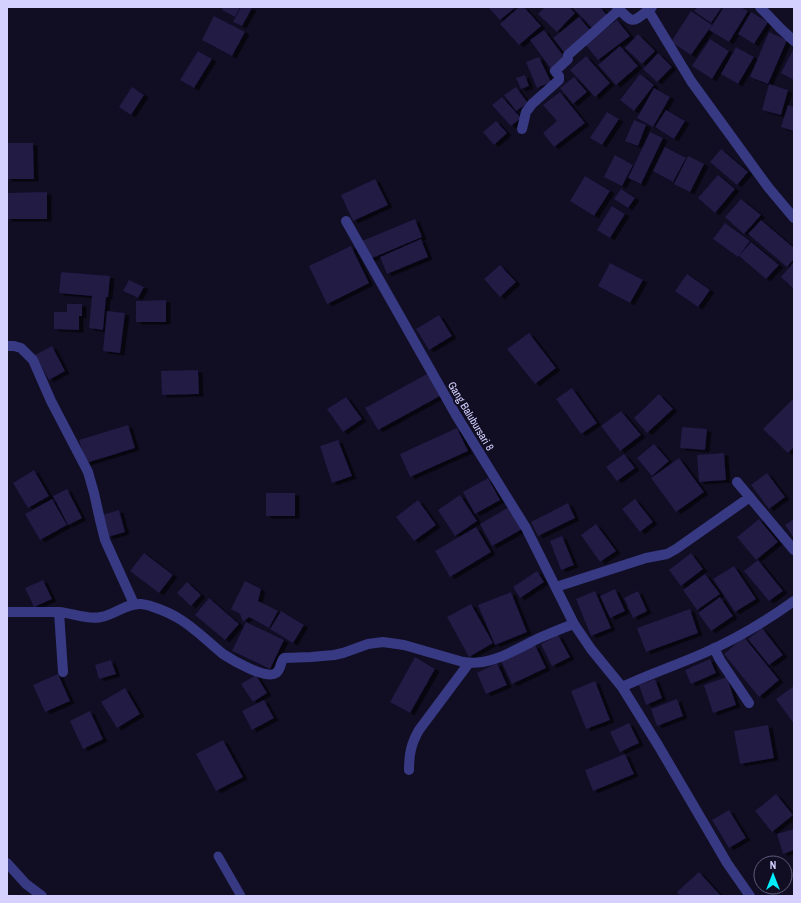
<svg xmlns="http://www.w3.org/2000/svg" width="801" height="903" font-family="'Archivo Narrow',sans-serif">
	<defs>
		<filter id="shadow"><feDropShadow dx="4.5" dy="2.5" stdDeviation="0" flood-color="#0009"/></filter>
	</defs>
	<rect width="100%" height="100%" fill="#110e24"/>
	<path fill="#201a45" filter="url(#shadow)" d="M223 7H240L235 17 222 10Z
		M241 7H249L252 8 242 26 233 22Z
		M488 7H516L500 20Z
		M519 7H524L541 26 519 45 500 24Z
		M545 7H569L575 13 557 32 538 14Z
		M572 7H600L608 16 594 30Z
		M697 7H722L711 23 694 11Z
		M724 7H741L748 11 729 42 709 30Z
		M691 11 712 25 691 55 671 42Z
		M751 12 768 22 754 44 738 34Z
		M214 16 245 32 232 56 202 40Z
		M579 17 591 31 564 52 553 38Z
		M617 20 630 36 598 60 585 44Z
		M544 30 565 58 551 69 530 40Z
		M769 32 787 40 768 84 750 77Z
		M638 34 655 51 642 64 625 48Z
		M710 39 729 51 712 79 692 66Z
		M620 46 638 66 616 85 598 65Z
		M736 47 754 57 738 84 721 74Z
		M793 50H794V80L781 73Z
		M198 51 212 59 194 88 180 80Z
		M658 53 672 67 657 82 643 69Z
		M586 56 610 83 595 97 570 70Z
		M539 57 551 82 537 88 526 62Z
		M640 74 654 85 634 111 620 100Z
		M525 75 529 86 521 89 516 78Z
		M574 77 587 92 573 104 560 88Z
		M769 84 788 90 781 115 762 110Z
		M132 87 144 95 131 115 119 107Z
		M516 87 528 103 516 111 504 95Z
		M654 88 670 97 653 127 637 118Z
		M560 92 585 123 554 147 543 133 557 121 543 105Z
		M502 97 521 118 511 126 492 105Z
		M788 105 794 107V131L781 127Z
		M666 110 685 121 674 139 655 127Z
		M607 112 619 119 602 145 590 138Z
		M634 120 646 125 638 146 625 141Z
		M496 121 507 133 494 145 483 132Z
		M650 132 663 138 641 184 628 178Z
		M7 143H33L34 179H7Z
		M665 147 686 158 673 182 653 171Z
		M721 149 748 172 737 185 710 162Z
		M615 155 633 165 622 186 604 177Z
		M688 156 704 164 690 192 674 184Z
		M718 175 735 189 715 213 698 198Z
		M585 176 610 191 594 216 570 201Z
		M375 179 388 205 353 221 341 195Z
		M621 189 635 198 628 208 614 199Z
		M47 192V219H7V193Z
		M741 199 761 215 744 234 725 217Z
		M612 206 625 214 610 238 597 230Z
		M415 219 422 237 370 259 362 241Z
		M761 220 794 248V259L787 267 748 234Z
		M725 223 750 241 738 257 713 239Z
		M421 239 428 257 387 274 380 257Z
		M751 242 779 265 766 279 739 256Z
		M351 246 369 283 327 304 309 266Z
		M794 262V289L781 277Z
		M610 263 643 280 630 303 598 286Z
		M500 265 516 282 500 297 484 279Z
		M61 272 110 276 108 297H106L103 330 89 328 92 296 59 293Z
		M687 274 710 290 698 307 675 291Z
		M129 280 144 287 138 298 123 291Z
		M166 300V322H136V301Z
		M67 304H82V316H79V330L54 329V312H67Z
		M107 311 125 313 120 353 103 351Z
		M439 315 452 336 429 350 416 329Z
		M529 333 556 368 535 384 507 349Z
		M52 346 65 371 49 380 35 355Z
		M198 370 199 394 162 395 161 371Z
		M427 374 440 396 378 430 365 408Z
		M572 388 597 423 581 434 556 399Z
		M659 394 673 409 647 433 634 418Z
		M346 397 362 419 343 432 327 409Z
		M794 398V447L788 453 763 429Z
		M621 411 641 435 620 451 601 426Z
		M128 425 135 448 86 463 79 440Z
		M682 427 707 429 705 450 680 448Z
		M457 428 468 451 410 477 400 454Z
		M338 440 352 476 332 483 320 446Z
		M654 444 669 461 652 476 637 458Z
		M724 453 726 480 699 482 697 455Z
		M624 454 635 468 617 481 606 467Z
		M679 458 704 492 676 512 651 478Z
		M34 470 49 496 28 508 13 483Z
		M767 473 785 497 769 509 751 485Z
		M488 478 500 500 475 514 463 492Z
		M67 489 82 518 68 525 53 496Z
		M266 493H295V516H266Z
		M460 495 477 521 455 536 438 510Z
		M52 499 67 525 40 540 25 514Z
		M635 499 653 522 640 532 622 509Z
		M418 500 436 525 414 541 396 517Z
		M568 503 575 518 538 536 531 522Z
		M511 506 524 528 492 546 480 524Z
		M119 510 125 532 108 537 102 515Z
		M759 519 778 542 756 560 737 537Z
		M794 519V538L785 525Z
		M596 524 616 551 600 562 581 535Z
		M476 527 491 552 450 577 435 551Z
		M562 536 574 565 561 570 550 541Z
		M144 553 173 575 159 593 130 571Z
		M691 553 703 569 681 586 669 570Z
		M758 560 783 591 769 601 744 571Z
		M734 566 756 599 735 612 713 579Z
		M537 571 544 582 520 598 513 587Z
		M705 574 720 594 697 610 683 590Z
		M43 580 52 599 34 607 25 588Z
		M245 581 261 589 258 601 278 611 269 628 249 617 243 622 240 614 231 609Z
		M187 582 201 595 191 606 177 593Z
		M615 589 625 611 610 618 600 596Z
		M595 591 611 628 591 636 576 599Z
		M638 591 647 611 633 618 624 598Z
		M511 592 527 632 495 645 478 605Z
		M720 597 733 616 711 631 698 613Z
		M209 598 239 624 225 640 195 615Z
		M471 604 493 643 469 657 447 617Z
		M690 609 698 633 646 652 637 628Z
		M281 611 304 625 293 643 270 629Z
		M246 622 284 640 270 669 232 651Z
		M762 628 783 655 769 665 748 639Z
		M558 635 570 657 552 666 541 644Z
		M744 637 779 680 759 697 724 654Z
		M535 645 546 668 512 684 501 661Z
		M415 657 435 669 410 713 390 702Z
		M710 659 716 673 691 684 685 670Z
		M111 660 116 674 99 679 95 665Z
		M497 663 507 685 486 694 477 673Z
		M58 674 70 701 45 712 33 685Z
		M256 675 267 693 253 702 241 684Z
		M727 677 736 705 713 713 704 685Z
		M655 679 662 698 646 705 639 685Z
		M595 681 610 720 586 729 571 691Z
		M794 686V724L776 699Z
		M125 688 140 714 117 728 101 702Z
		M677 699 683 716 657 726 651 709Z
		M264 700 274 718 252 730 242 711Z
		M90 711 103 739 83 749 70 721Z
		M629 723 639 743 620 752 610 732Z
		M768 725 774 758 740 764 734 731Z
		M223 740 243 777 216 791 196 754Z
		M625 754 634 774 593 791 585 770Z
		M776 794 793 815 772 832 755 811Z
		M729 810 746 838 729 848 712 820Z
		M794 829V850L783 854 777 834Z
		M699 872 721 896H680L677 892Z"/>
	<g fill="none" stroke-linecap="round" stroke-linejoin="round">
		<path stroke="#383983" stroke-width="9" d="M218 856 241 896"/>
		<path stroke="#383983" stroke-width="10" d="M617 7C634 25 632 23 652 7
			M760 7 780 28 794 41
			M648 10 691 81 768 187 794 218
			M522 129 526 112 532 104 559 80V76L555 71 568 59V55L619 10
			M346 221 456 415 526 528 574 624
			M7 346H14L21 348 33 360 51 401 88 472 94 493 100 520 105 540 134 604
			M737 482 794 550
			M556 587 646 558 667 554 676 549 750 497
			M7 612H59C72 613 87 620 101 617 114 615 127 603 141 604 151 605 170 613 178 618 195 628 208 642 223 654 232 660 266 680 276 673 281 670 280 662 284 658L311 657 334 655 343 653 368 644 383 642 404 645 463 662C489 667 517 649 539 638 551 633 562 628 574 624L591 649 622 687 658 745 709 832 727 863 750 896
			M59 612 63 672
			M714 648 720 660 749 703
			M622 687C649 674 677 665 704 653 736 639 766 621 794 601
			M409 770C409 754 411 744 419 730L469 663
			M7 863 26 884 42 896"/>
	</g>
	<g text-anchor="middle" dominant-baseline="central" stroke-width="4" stroke-linejoin="round" paint-order="stroke">
		<g font-size="11" fill="#d4d1ff" stroke="#110e24">
			<text transform="translate(471 416) rotate(59)">Gang Balubursari 8</text>
		</g>
	</g>
	<rect width="801" height="903" fill="none" stroke="#d4d1ff" stroke-width="16"/>
	<g transform="translate(773 875)"><circle r="19" fill="#110e24" stroke="#5f5c7c"/>
	<path d="M0-3L7 15L0 10L-7 15Z" fill="#00eefc"/>
	<text y="-6" font-size="11" font-weight="bold" text-anchor="middle" fill="#d4d1ff">N</text>
	</g>
</svg>
